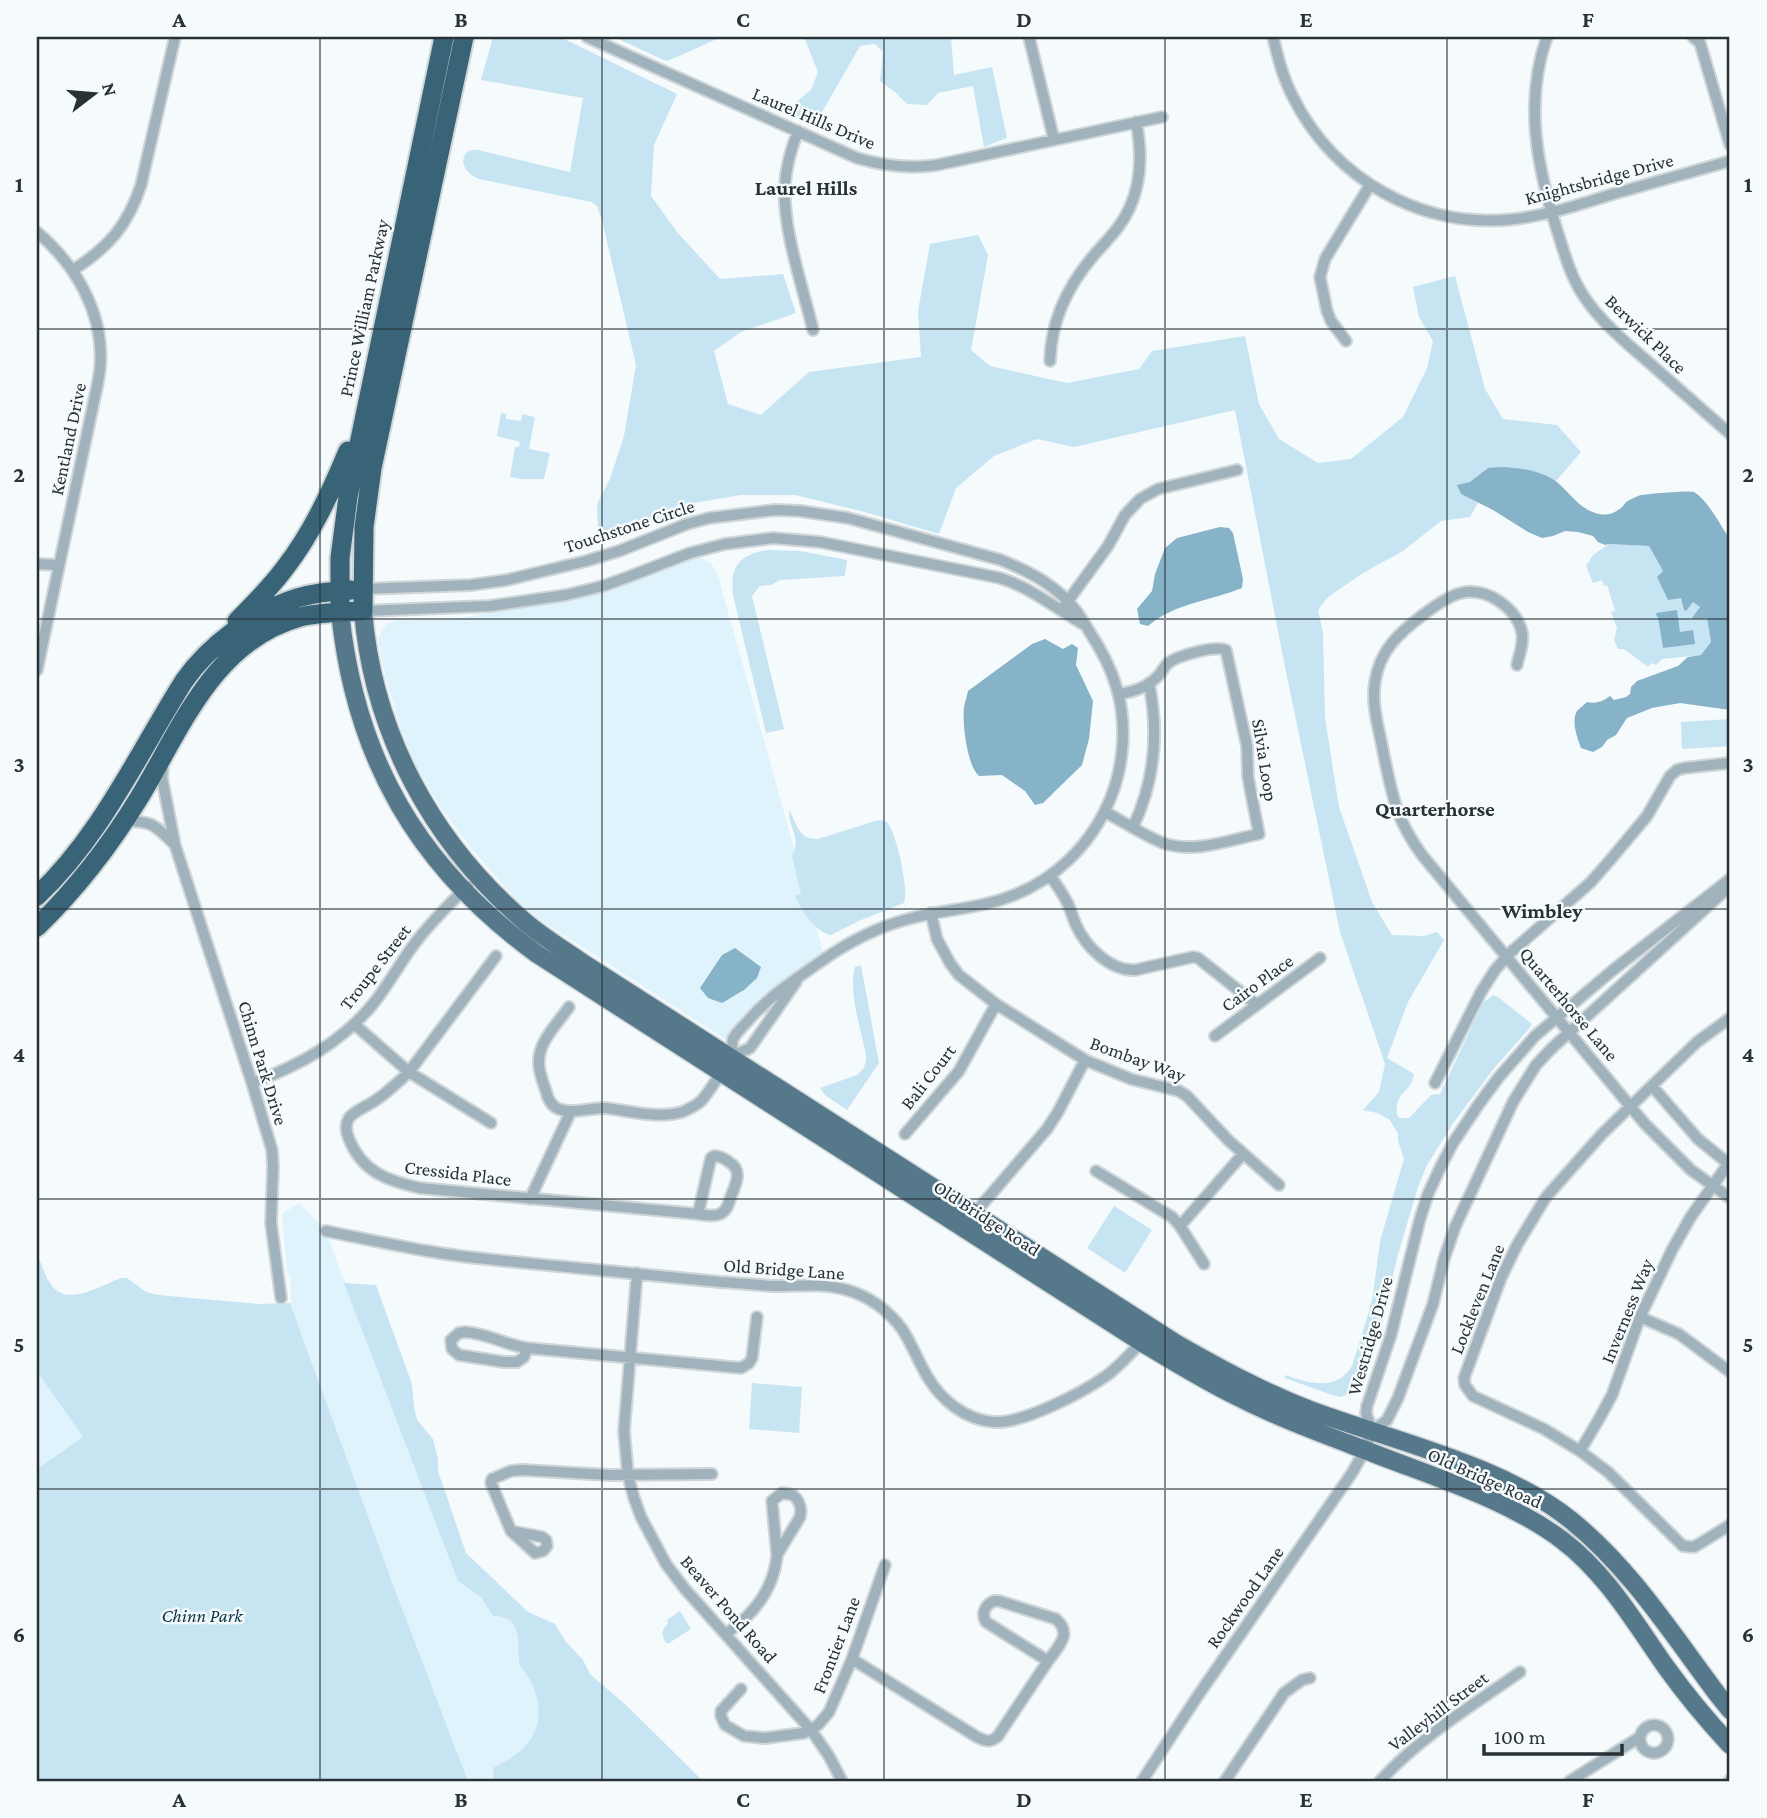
<svg xmlns="http://www.w3.org/2000/svg" width="1767" height="1818" font-family="'Crimson Pro',serif">
	<rect width="100%" height="100%" fill="#f5fafc"/>
	<path fill="#dff3fd" d="M699 557 711 563 718 576 825 959 777 992 731 1043 542 921 512 895 470 847 441 808 416 766 402 731 385 676 378 640 381 632 387 624 398 620 455 619 569 599 624 584 690 558Z
		M299 1203 314 1218 324 1225 342 1276 362 1307 463 1565 590 1674 560 1781H468L395 1590 298 1324 292 1321 290 1274H287L282 1214Z
		M37 1361 88 1434 37 1469Z"/>
	<path fill="#c7e4f3" d="M493 37H560L677 94 654 145 651 196 677 232 720 279 783 274 796 313 741 332 714 351 728 404 761 415 809 372 921 357 918 311 930 244 978 235 988 255 971 350 990 366 1067 383 1139 369 1152 351 1245 336 1259 404 1279 439 1318 463 1351 459 1403 417 1427 368 1433 341 1419 317 1413 287 1455 276 1485 389 1503 419 1557 425 1581 452 1556 481 1537 472 1458 485 1467 495 1478 503 1470 517 1441 521 1403 551 1363 573 1328 597 1318 610 1323 633 1325 718 1339 807 1372 902 1392 935 1424 936 1437 932 1444 940 1408 1002 1387 1058 1414 1074C1411 1094 1394 1091 1397 1115L1400 1118H1409L1431 1095 1440 1094 1483 1003 1493 995 1498 997 1532 1024 1529 1029 1495 1067 1454 1122 1427 1165 1418 1187 1397 1258 1380 1331 1363 1384 1350 1394 1340 1397 1329 1394 1285 1378V1375C1309 1383 1336 1392 1352 1366L1367 1318 1373 1295 1380 1241 1404 1159 1398 1141V1134L1390 1120 1377 1113 1363 1110 1379 1092 1385 1064 1340 932 1285 667 1235 410 1074 447 1037 439 994 456 956 488 939 534 861 511 795 495H741L682 505 633 533 613 538 602 537 598 531 597 504 610 479 624 436 636 365 602 220 597 206 591 202 479 179C470 175 465 171 463 161 465 152 468 149 478 150L570 172 583 98 481 80Z
		M614 37H721L677 57 666 61Z
		M804 37H951L954 75 992 67 1007 138 984 147 973 86 938 93 927 105 907 104 895 92 880 81 883 52 875 44 860 46 814 126 784 112 811 90 818 72Z
		M501 413 506 414V419L521 421 522 414 535 417 529 449 550 453 544 479H521L510 477 515 447H519L520 442 497 436Z
		M1609 544 1649 546 1663 571 1682 598 1684 610 1693 602 1700 607 1695 619 1707 618 1711 642 1701 655 1662 659 1656 665 1652 663 1648 667 1624 649H1618L1614 640 1617 628 1611 612 1615 611 1607 585 1604 586 1602 580 1593 583 1586 566 1593 555Z
		M769 550 800 551 847 560 845 576 780 580 771 585 760 586 752 596 784 729 766 733 733 595C730 565 740 554 769 550Z
		M1730 719V746L1682 749 1681 722Z
		M789 810C797 824 799 840 818 839L875 821 881 820 887 822C897 835 909 889 904 903L861 920 831 935C816 933 801 910 795 896L801 894 792 856C802 838 788 828 789 810Z
		M861 965 879 1063 847 1110 825 1095 820 1088 857 1075C865 1069 866 1064 866 1054 861 1030 848 991 855 967Z
		M1114 1206 1152 1230 1125 1273 1087 1248Z
		M37 1255C42 1264 45 1277 52 1286 68 1307 102 1285 121 1278H127L146 1292 158 1295 259 1304 290 1303 395 1590 468 1781H37V1469L83 1437 37 1371Z
		M344 1283 376 1285 412 1384 414 1407 417 1420 433 1439 438 1459V1471L466 1553 528 1612 555 1624 566 1642 583 1660 590 1674 627 1706 703 1781H494L493 1768C508 1760 524 1752 532 1737 546 1714 536 1682 519 1665 518 1643 523 1615 493 1616L481 1597 458 1581Z
		M752 1383 802 1387 799 1433 749 1429Z
		M680 1611 691 1629 669 1643H666C661 1633 661 1631 668 1623L667 1620Z"/>
	<path fill="#87b3c9" d="M1500 467C1520 468 1541 470 1557 482 1571 494 1580 510 1599 514 1608 516 1616 513 1623 506 1624 505 1625 503 1626 502 1629 500 1637 496 1641 495 1648 494 1689 490 1694 492 1708 501 1718 521 1727 535V539L1730 541V710L1680 703 1652 708 1627 718 1616 735 1607 740 1602 747 1593 752 1581 748C1577 737 1571 721 1577 711 1578 710 1586 703 1587 702 1596 704 1602 702 1610 696L1614 700 1626 697 1630 694 1631 687 1637 681 1678 666 1688 657 1701 655 1711 642 1707 618 1695 619 1692 618 1700 607 1693 602 1686 611 1684 610 1681 598 1668 600 1657 577 1663 571 1649 546 1609 544 1605 545 1598 542 1593 536 1578 532 1565 531 1553 536 1542 538 1528 532 1493 510 1461 494 1457 485 1470 482 1488 468Z
		M1220 527 1229 528 1233 533 1243 579 1242 588C1210 601 1175 603 1148 626L1140 624 1137 609 1152 591 1155 574 1165 548 1177 538Z
		M1677 610 1680 632 1693 630 1695 644 1663 648 1658 617H1657L1656 613Z
		M1045 639 1063 649 1072 644 1078 648 1076 665 1093 701 1089 739 1082 765 1043 803 1035 805 1025 791 1002 775 979 776C967 766 962 723 964 707 965 702 967 696 968 691L1032 644Z
		M735 948 761 967 757 978 744 990 722 1003 708 998 700 988 722 955Z"/>
	<g fill="none" stroke-linecap="round" stroke-linejoin="round">
		<defs>
			<path id="street" d="M587 37 857 158C884 166 909 169 937 165L1162 117
				M1029 37 1054 140
				M1273 37C1278 58 1283 78 1293 97 1334 180 1423 230 1515 219 1549 215 1581 204 1613 194 1652 183 1691 172 1730 161
				M1547 37C1524 101 1537 167 1557 230 1564 252 1570 275 1583 295 1601 323 1629 345 1654 367 1679 389 1705 412 1730 434
				M1693 37 1700 43 1730 145
				M798 131C791 149 786 166 785 185 782 228 803 287 813 330
				M37 232C77 266 105 315 100 369 99 378 97 387 95 396L37 670
				M73 270C109 247 128 225 141 185L175 37
				M1346 341 1331 321 1327 311 1320 277 1325 259 1370 185
				M1050 361C1051 320 1068 285 1095 254 1108 239 1122 226 1130 207 1142 180 1142 151 1136 122
				M37 564 59 565
				M363 589 471 585 507 580 586 561 619 551 687 524 709 518 775 510 800 511 848 518 1001 560C1030 572 1058 586 1077 612 1081 618 1085 624 1089 631 1101 649 1111 668 1117 689 1127 724 1124 764 1111 797 1092 845 1053 883 1003 899 974 909 942 910 912 918 880 926 850 941 823 960 796 979 769 996 747 1022 742 1027 736 1033 733 1039 732 1044 732 1050 731 1055 728 1063 707 1095 701 1101 696 1106 689 1109 682 1112 658 1119 629 1111 606 1108 592 1107 574 1114 562 1110 552 1108 548 1100 546 1091 543 1082 539 1073 539 1064 537 1043 558 1023 569 1007
				M1065 605 1108 546 1125 515 1140 499 1158 489 1237 470
				M363 611 490 606 566 595 603 586 628 577 690 553 725 544 773 538 820 542 1000 578C1032 588 1055 608 1083 624
				M1517 665C1519 655 1524 644 1522 633 1517 608 1487 587 1461 593 1443 597 1404 628 1392 643 1383 654 1377 668 1375 682 1371 707 1380 732 1384 756 1393 798 1396 819 1422 855L1645 1124 1691 1170 1730 1198
				M163 765 162 778 175 845 252 1083 272 1150 273 1166 271 1223 281 1298
				M1105 812C1124 822 1143 835 1163 843 1194 854 1229 840 1259 834L1248 777 1247 746 1226 650C1215 645 1177 656 1168 663 1164 667 1162 672 1158 676 1148 687 1133 692 1119 694
				M124 821C153 821 155 825 175 845
				M1133 827C1155 781 1159 733 1149 683
				M1050 876C1057 885 1063 894 1068 904 1071 911 1073 918 1076 925 1086 947 1110 971 1135 970L1193 957 1198 958 1257 1005
				M931 913 937 939 950 963 959 975 996 1004 1085 1060 1131 1079 1179 1091 1187 1096 1228 1140 1279 1185
				M496 956 409 1072C398 1082 388 1092 376 1100 368 1106 355 1110 349 1118 345 1125 346 1131 349 1139 362 1172 388 1181 420 1188L698 1214
				M1730 1018 1697 1042 1602 1134 1546 1197 1517 1245 1501 1278 1464 1378 1465 1385 1473 1396 1544 1429 1580 1451 1608 1472 1683 1546 1694 1547 1730 1525
				M354 1024 409 1072 491 1123
				M1215 1036 1320 958
				M730 1057 750 1048 796 982
				M252 1083C298 1066 341 1043 373 1004 387 987 397 968 410 950 426 927 447 906 468 886
				M1435 1083 1481 992 1495 970 1510 953 1591 882 1611 859 1647 816 1670 776 1677 770 1684 768 1730 763
				M1652 1086 1698 1139 1730 1165
				M905 1134 959 1071 996 1004
				M714 1156C720 1156 724 1158 729 1162 743 1170 736 1184 731 1196 729 1203 727 1211 720 1214 713 1217 705 1215 698 1214L711 1158Z
				M1096 1171 1172 1217 1180 1226 1204 1264
				M530 1199 571 1111
				M974 1214 1047 1129 1058 1112 1085 1060
				M1180 1226 1243 1154
				M326 1231C366 1239 405 1248 446 1254 493 1261 541 1264 588 1269 632 1273 676 1278 720 1282 738 1283 756 1285 773 1286 797 1286 823 1283 847 1290 869 1296 889 1311 902 1329 912 1344 918 1361 927 1376 941 1400 965 1420 994 1422 1022 1424 1082 1393 1106 1376 1120 1366 1132 1352 1144 1339
				M637 1273 624 1431 628 1475 634 1498 641 1517 666 1564 685 1589 811 1730 829 1756 842 1781
				M1640 1317 1679 1334 1730 1372
				M465 1332C487 1333 505 1345 527 1348L524 1357 517 1362H504L459 1355 452 1349 451 1340 459 1333Z
				M527 1348 741 1368 749 1363 752 1358 757 1317
				M1372 1431 1366 1413 1367 1406 1391 1335 1420 1219 1428 1194 1441 1166 1453 1143 1479 1104 1499 1077 1535 1036 1613 970 1730 879
				M1372 1431 1387 1420 1398 1398 1433 1304 1444 1259 1455 1227 1513 1102 1536 1065 1551 1049 1730 886
				M1580 1451 1599 1419 1612 1395 1640 1317 1672 1250 1690 1218 1728 1164
				M782 1493 793 1495C800 1501 802 1507 800 1517L777 1555 772 1501Z
				M511 1531 491 1483 492 1479 511 1471 522 1470 610 1475 712 1474
				M511 1531 542 1537 546 1540 547 1546 543 1551 535 1553Z
				M994 1601H999L1056 1619C1073 1634 1058 1647 1048 1661L986 1622C981 1613 985 1605 994 1601Z
				M726 1634C753 1615 774 1589 777 1555
				M852 1659 977 1737C985 1741 991 1743 998 1736L1048 1661
				M741 1689 721 1711V1716L725 1725 744 1736 765 1738 804 1733 818 1725 829 1712 852 1659 885 1565
				M1640 1739a14 14 0 1 1 28 0a14 14 0 1 1-28 0Z
				M1142 1781 1197 1697 1352 1473 1365 1450 1372 1431
				M1225 1781 1284 1693 1302 1680 1310 1678
				M1380 1781C1420 1737 1472 1706 1520 1672
				M1570 1781 1640 1737
				M1730 1781V1780"/>
			<path id="primary" d="M363 611C373 732 431 841 523 920 541 936 563 949 583 963L1177 1344C1221 1369 1263 1392 1310 1410 1393 1441 1503 1465 1572 1521 1632 1570 1672 1634 1718 1695L1730 1710
				M340 612C355 759 418 867 537 954L1141 1342C1173 1361 1205 1381 1238 1397 1279 1418 1323 1434 1365 1450 1430 1476 1506 1498 1562 1540 1606 1573 1635 1623 1666 1667 1686 1695 1707 1720 1730 1745"/>
			<path id="highway" d="M340 612V558L348 497 444 37
				M237 621C254 604 271 587 285 568 312 533 331 492 348 451
				M37 896C101 836 138 754 184 681 209 645 255 611 297 598 314 593 333 591 351 590
				M37 927C78 887 109 847 139 798 181 729 213 641 300 617 320 612 342 612 363 611L364 527 372 468 464 37"/>
		</defs>
		<use href="#street" stroke="#d0d6d8" stroke-width="14"/>
		<use href="#primary" stroke="#d0d6d8" stroke-width="21"/>
		<use href="#highway" stroke="#d0d6d8" stroke-width="23"/>
		<use href="#street" stroke="#a0b3bd" stroke-width="10"/>
		<use href="#primary" stroke="#55798a" stroke-width="18"/>
		<use href="#highway" stroke="#396478" stroke-width="19"/>
	</g>
	<path fill="none" stroke="#283136" stroke-width="2" stroke-opacity="0.55" d="M320 37V1781M602 37V1781M884 37V1781M1165 37V1781M1447 37V1781M37 329H1730M37 619H1730M37 909H1730M37 1199H1730M37 1489H1730"/>
	<g text-anchor="middle" dominant-baseline="central" stroke-width="5" stroke-linejoin="round" paint-order="stroke">
		<g font-size="19" fill="#283136" stroke="#f5fafc">
			<text transform="translate(814 118) rotate(23)">Laurel Hills Drive</text>
			<text transform="translate(1599 179) rotate(-15)">Knightsbridge Drive</text>
			<text transform="translate(364 308) rotate(-78)">Prince William Parkway</text>
			<text transform="translate(1646 334) rotate(44)">Berwick Place</text>
			<text transform="translate(68 439) rotate(-78)">Kentland Drive</text>
			<text transform="translate(629 526) rotate(-18)">Touchstone Circle</text>
			<text transform="translate(1265 760) rotate(81)">Silvia Loop</text>
			<text transform="translate(375 967) rotate(-52)">Troupe Street</text>
			<text transform="translate(1257 983) rotate(-36)">Cairo Place</text>
			<text transform="translate(1569 1004) rotate(50)">Quarterhorse Lane</text>
			<text transform="translate(1138 1059) rotate(20)">Bombay Way</text>
			<text transform="translate(263 1063) rotate(73)">Chinn Park Drive</text>
			<text transform="translate(928 1077) rotate(-52)">Bali Court</text>
			<text transform="translate(458 1173) rotate(7)">Cressida Place</text>
			<text transform="translate(987 1218) rotate(33)">Old Bridge Road</text>
			<text transform="translate(784 1269) rotate(4)">Old Bridge Lane</text>
			<text transform="translate(1477 1299) rotate(-68)">Lockleven Lane</text>
			<text transform="translate(1627 1311) rotate(-68)">Inverness Way</text>
			<text transform="translate(1370 1336) rotate(-74)">Westridge Drive</text>
			<text transform="translate(1485 1478) rotate(24)">Old Bridge Road</text>
			<text transform="translate(1245 1597) rotate(-55)">Rockwood Lane</text>
			<text transform="translate(729 1609) rotate(49)">Beaver Pond Road</text>
			<text transform="translate(836 1645) rotate(-69)">Frontier Lane</text>
			<text transform="translate(1438 1711) rotate(-37)">Valleyhill Street</text>
		</g>
		<g font-size="19" font-style="italic" fill="#0c3545" stroke="#f5fafc">
			<text x="202" y="1615">Chinn Park</text>
		</g>
		<g font-size="21" font-weight="bold" fill="#283136" stroke="#f5fafc">
			<text x="806" y="188">Laurel Hills</text>
			<text x="1435" y="809">Quarterhorse</text>
			<text x="1542" y="911">Wimbley</text>
		</g>
	</g>
	<rect width="1767" height="1818" fill="none" stroke="#f5fafc" stroke-width="77"/>
	<g transform="translate(94 94) rotate(74)" stroke="#f5fafc" stroke-width="5" paint-order="stroke">
	<path d="M0-5L12 26L0 18L-12 26Z" fill="#283136"/>
	<text y="-10" font-size="19" font-weight="bold" text-anchor="middle" fill="#283136">N</text>
	</g>
	<path d="M1484 1744v10h138v-10" fill="none" stroke="#283136" stroke-width="3.5"/>
	<text x="1494" y="1744" font-size="21" fill="#283136" stroke="#f5fafc" stroke-width="5" paint-order="stroke">100 m</text>
	<rect x="38" y="38" width="1690" height="1742" fill="none" stroke="#283136" stroke-width="2.5"/>
	<g font-size="23" text-anchor="middle" font-weight="bold" fill="#283136">
		<text x="179" y="27">A</text>
		<text x="461" y="27">B</text>
		<text x="743" y="27">C</text>
		<text x="1024" y="27">D</text>
		<text x="1306" y="27">E</text>
		<text x="1588" y="27">F</text>
		<text x="19" y="192">1</text>
		<text x="1748" y="192">1</text>
		<text x="19" y="482">2</text>
		<text x="1748" y="482">2</text>
		<text x="19" y="772">3</text>
		<text x="1748" y="772">3</text>
		<text x="19" y="1062">4</text>
		<text x="1748" y="1062">4</text>
		<text x="19" y="1352">5</text>
		<text x="1748" y="1352">5</text>
		<text x="19" y="1642">6</text>
		<text x="1748" y="1642">6</text>
		<text x="179" y="1807">A</text>
		<text x="461" y="1807">B</text>
		<text x="743" y="1807">C</text>
		<text x="1024" y="1807">D</text>
		<text x="1306" y="1807">E</text>
		<text x="1588" y="1807">F</text>
	</g>
</svg>
